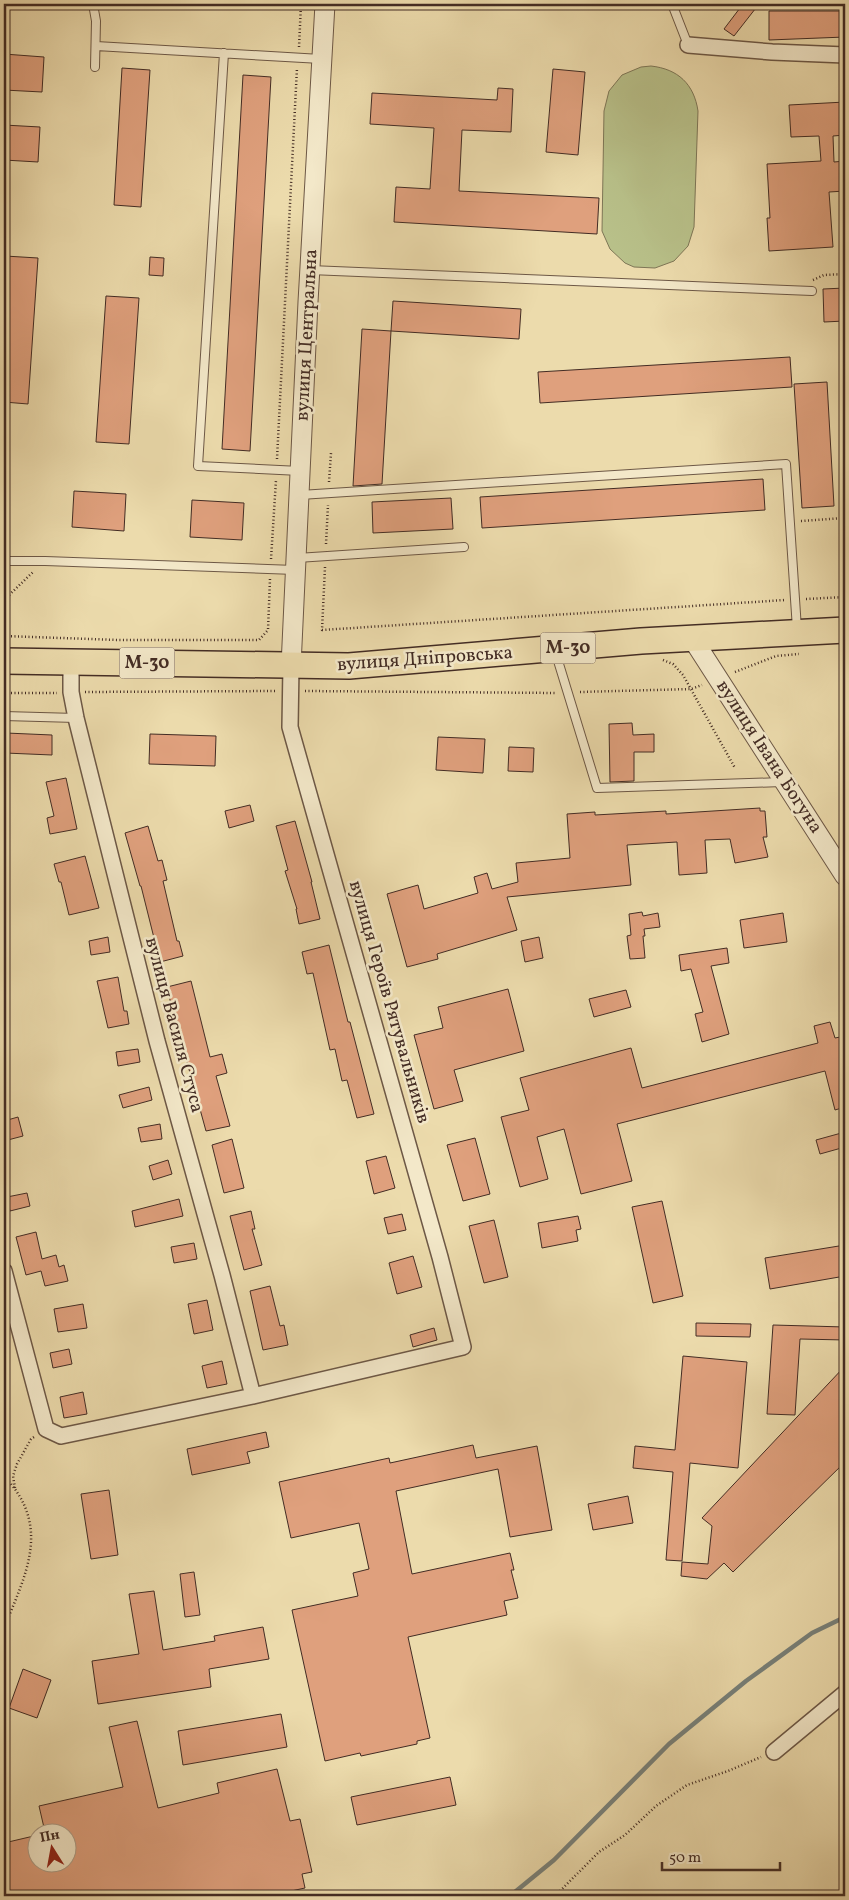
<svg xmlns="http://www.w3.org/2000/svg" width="849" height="1900" font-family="Vollkorn,serif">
	<rect width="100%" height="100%" fill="#ecdbac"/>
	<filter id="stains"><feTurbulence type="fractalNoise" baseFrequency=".004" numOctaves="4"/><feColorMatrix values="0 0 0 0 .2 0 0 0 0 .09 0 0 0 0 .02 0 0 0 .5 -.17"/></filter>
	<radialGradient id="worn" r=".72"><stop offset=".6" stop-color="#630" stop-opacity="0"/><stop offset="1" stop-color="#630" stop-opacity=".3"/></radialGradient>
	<path fill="#b8c089" stroke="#7e7656" d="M651 66C678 69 694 84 698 111L694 227 688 246 674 261 655 268 634 267 625 263 610 249 602 231 604 111 609 91 622 75 641 67Z"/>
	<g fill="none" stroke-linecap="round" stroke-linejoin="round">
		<path stroke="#78817a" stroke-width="4.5" d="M510 1896 554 1860 669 1744 746 1681 812 1633 845 1617"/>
	</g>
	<path fill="#dfa07d" stroke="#432c24" d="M743 4H759L734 36 724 29Z
		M769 11H845V37L769 40Z
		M4 54 44 57 42 92 4 90Z
		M122 68 150 70 141 207 114 205Z
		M553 69 585 72 578 155 546 152Z
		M243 75 271 77 250 451 222 449Z
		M498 88 513 89 511 132 462 130 459 191 599 198 597 234 394 222 396 187 430 189 434 128 370 124 372 93 497 100Z
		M845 102V135L833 136 834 162 845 161V191L829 192 833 247 769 251 767 218H770L767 164 821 161 819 136 791 137 789 105Z
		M4 125 40 127 38 162 4 160Z
		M5 256 38 258 28 404 4 402Z
		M150 257 164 258 163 276 149 275Z
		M845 288V321L824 322 823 289Z
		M106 296 139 298 129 444 96 442Z
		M393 301 521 309 519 339 391 331Z
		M362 329 391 331 382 484 353 486Z
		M790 357 792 387 540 403 538 372Z
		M827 382 834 506 802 508 794 384Z
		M763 479 765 510 482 528 480 497Z
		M74 491 126 494 124 531 72 527Z
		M451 498 453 529 373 533 372 502Z
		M192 500 244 503 242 540 190 537Z
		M632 723 633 735 654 734V752H634V781L610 782 609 724Z
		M6 733 52 735V755L5 753Z
		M150 734 216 736 215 766 149 764Z
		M438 737 485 739 483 773 436 770Z
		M509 747 534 748 533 772 508 771Z
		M66 778 77 829 50 834 47 818 54 816 46 782Z
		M250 805 254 821 229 828 225 811Z
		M760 808V811H765L767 837H763L768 857 735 863 730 839 705 840 707 873 679 875 677 842 627 845 631 885 507 897 517 930 437 954 438 959 407 967 387 894 418 885 424 909 478 893 474 877 487 873 492 889 518 882 516 863 570 858 567 814 595 812V815L666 811V814Z
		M295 821 312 882H311L320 919 299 924 296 909H297L285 871 288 870 276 826Z
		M148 826 158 861 162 860 167 880 163 881 177 941H179L183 956 160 962 141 886H140L125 833Z
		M85 856 99 908 69 915 61 882H59L54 864Z
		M642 912 643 916 658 913 660 927 644 929 645 936H643L645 958 630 959 627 936 631 935 629 914Z
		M783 913 787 942 744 948 740 920Z
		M108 937 110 952 91 955 89 941Z
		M539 937 543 958 525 962 521 941Z
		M329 945 348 1022H350L374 1114 357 1118 347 1080 342 1081 335 1049 330 1050 313 973 307 974 302 952Z
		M727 948 729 963 711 966 729 1034 702 1042 695 1014 703 1012 691 969 681 971 679 955Z
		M118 977 124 1011H127L129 1024 108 1028 97 981Z
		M191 981 210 1057 222 1054 227 1073 216 1076 230 1126 206 1131 171 1004 167 987Z
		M508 989 524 1051 454 1070 463 1101 434 1109 414 1035 443 1028 438 1007Z
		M626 990 631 1007 594 1017 589 999Z
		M830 1022 835 1038 845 1036V1107L835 1110 825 1071 617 1124 632 1181 581 1194 564 1129 537 1137 548 1179 520 1187 501 1117 529 1110 520 1078 631 1048 642 1088 818 1043 814 1026Z
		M138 1049 140 1062 118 1066 116 1052Z
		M149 1087 152 1100 123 1108 119 1095Z
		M18 1117 23 1136 4 1141V1121Z
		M160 1124 162 1139 141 1142 138 1128Z
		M845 1132V1147L820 1154 816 1140Z
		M475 1138 490 1194 463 1201 447 1145Z
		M232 1139 244 1188 224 1193 212 1145Z
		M386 1156 395 1188 374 1194 366 1161Z
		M168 1160 172 1174 153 1180 149 1166Z
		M27 1193 30 1206 10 1211 7 1197Z
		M179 1199 183 1216 135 1227 132 1211Z
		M662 1201 683 1296 653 1303 632 1207Z
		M251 1211 255 1229H252L262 1265 244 1270 230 1216Z
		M402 1214 406 1230 388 1234 384 1218Z
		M578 1216 581 1229 576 1230 578 1241 542 1248 538 1223Z
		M494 1220 508 1277 484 1283 469 1226Z
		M36 1232 42 1259 56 1255 59 1267 64 1265 68 1281 45 1286 41 1271 26 1275 16 1237Z
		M194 1243 197 1259 174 1263 171 1247Z
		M845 1245V1276L770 1289 765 1258Z
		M413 1256 422 1287 397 1294 389 1263Z
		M270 1286 280 1326 284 1325 288 1345 263 1350 250 1291Z
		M207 1300 213 1330 194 1334 188 1304Z
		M83 1304 87 1328 58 1332 54 1309Z
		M696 1323 751 1324 750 1337 696 1336Z
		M773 1325 845 1327V1340L800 1339 795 1415 767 1414Z
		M434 1328 437 1340 413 1347 410 1335Z
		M69 1349 72 1364 53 1368 50 1353Z
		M683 1356 747 1362 738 1468 690 1463 682 1561 666 1560 673 1472 633 1468 635 1446 675 1450Z
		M222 1361 227 1384 207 1388 202 1366Z
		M845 1366V1462L733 1572 724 1563 707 1579 681 1576 682 1562 708 1564 712 1526 702 1518Z
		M83 1392 87 1414 64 1418 60 1397Z
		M266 1432 269 1447 247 1452 250 1463 192 1475 187 1449Z
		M473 1445 476 1458 537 1446 552 1530 510 1537 498 1469 396 1491 412 1574 510 1553 514 1570H511L518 1598 504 1601 507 1615 408 1637 430 1738 417 1741V1744L361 1756 360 1753 325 1761 292 1610 358 1596 353 1573 369 1569 359 1523 291 1538 279 1482 389 1458 390 1463Z
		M109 1490 118 1555 91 1559 81 1494Z
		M628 1496 633 1523 593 1530 588 1504Z
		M194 1572 200 1615 185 1617 180 1574Z
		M154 1591 163 1650 215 1641 214 1636 263 1627 269 1659 209 1669 211 1687 98 1704 92 1661 139 1654 129 1594Z
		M23 1669 51 1680 37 1718 9 1708Z
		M281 1714 287 1747 183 1765 178 1731Z
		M137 1721 158 1808 219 1793 217 1783 277 1769 290 1821 300 1819 312 1872 302 1874 305 1888 268 1896H4V1843L38 1835V1862H68V1832H45L39 1806 123 1787 109 1727Z
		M450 1777 456 1805 357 1825 351 1797Z"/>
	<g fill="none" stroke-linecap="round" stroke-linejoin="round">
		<defs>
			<path id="service" d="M93 4 96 21 95 67
				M672 4 688 45
				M96 46 321 59
				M224 53 198 466 300 471
				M310 270 812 291
				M300 495 786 464 797 629
				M297 558 464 547
				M7 561H45L295 570
				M555 651 597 788 782 782
				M4 716 76 718"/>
			<path id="minor" d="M688 45 772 52 845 55
				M71 662V692L76 718 157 1041 222 1275 253 1396
				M4 1271 46 1429 61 1436 253 1396 463 1347 440 1257 290 727 291 666
				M774 1752 845 1693"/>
			<path id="tertiary" d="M692 638 845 876
				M291 666 308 302 325 4"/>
			<path id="trunk" d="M4 661 349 666 641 641 845 630"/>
		</defs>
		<use href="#service" stroke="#6d5846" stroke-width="10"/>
		<use href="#minor" stroke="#6d5846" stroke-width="18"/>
		<use href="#tertiary" stroke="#6d5846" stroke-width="21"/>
		<use href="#trunk" stroke="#432c24" stroke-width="28"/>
		<path stroke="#432c24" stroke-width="2.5" stroke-dasharray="1 2.5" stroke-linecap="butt" d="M299 47 301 4
			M813 280 824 275 845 274
			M277 459 297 68
			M329 482 331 453
			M801 521 845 518
			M326 544 328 505
			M271 559 276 480
			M325 567 322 630 785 600
			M806 599 845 597
			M4 600 33 572
			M4 636 118 640H259L268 630 270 579
			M663 660 673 664 683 675 735 768
			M735 672 776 656 799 654
			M305 691 557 693
			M85 692 275 691
			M580 692 691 689 702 685
			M4 693H57
			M4 1476C52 1526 26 1574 4 1628
			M15 1488 13 1476 17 1464 31 1439 34 1437
			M555 1896 599 1852 625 1835 656 1806 687 1785 728 1771 761 1757"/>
		<use href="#service" stroke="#f3e8c9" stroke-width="8"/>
		<use href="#minor" stroke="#f3e8c9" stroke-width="15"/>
		<use href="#tertiary" stroke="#f3e8c9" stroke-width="19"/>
		<use href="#trunk" stroke="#ecdbac" stroke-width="25"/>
	</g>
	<g text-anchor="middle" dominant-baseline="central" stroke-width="5" stroke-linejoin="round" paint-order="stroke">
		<g fill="#f3e8c9" stroke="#786456" stroke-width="1">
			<rect x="540.5" y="632.5" width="55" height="31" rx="4"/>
			<rect x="119.5" y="647.5" width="55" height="31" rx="4"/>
		</g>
		<g font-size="18" font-weight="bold" fill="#432c24">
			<text x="568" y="648">М-30</text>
			<text x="147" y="663">М-30</text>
		</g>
		<g font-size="19" fill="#432c24" stroke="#f3e8c9">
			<text transform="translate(307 335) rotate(-87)">вулиця Центральна</text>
			<text transform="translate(425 659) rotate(-4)">вулиця Дніпровська</text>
			<text transform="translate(769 757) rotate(57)">вулиця Івана Богуна</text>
			<text transform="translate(389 1002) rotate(74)">вулиця Героїв Рятувальників</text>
			<text transform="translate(174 1025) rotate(75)">вулиця Василя Стуса</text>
		</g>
	</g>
	<rect width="849" height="1900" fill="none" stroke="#ecdbac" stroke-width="20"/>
	<rect x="5" y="5" width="839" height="1890" fill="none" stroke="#432c24" stroke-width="2.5"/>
	<rect x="10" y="10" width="829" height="1880" fill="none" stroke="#432c24"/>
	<g transform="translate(52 1848) rotate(349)"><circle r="24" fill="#f3e8c9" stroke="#ad9d87"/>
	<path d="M0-4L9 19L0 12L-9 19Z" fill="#8f2418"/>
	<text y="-8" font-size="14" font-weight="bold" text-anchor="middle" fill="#432c24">Пн</text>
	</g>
	<path d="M662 1862v8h118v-8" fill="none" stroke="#432c24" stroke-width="2.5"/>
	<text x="669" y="1862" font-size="15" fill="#432c24" stroke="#f3e8c9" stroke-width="4" paint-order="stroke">50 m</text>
	<rect width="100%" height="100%" filter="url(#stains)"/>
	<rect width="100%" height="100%" fill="url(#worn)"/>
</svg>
